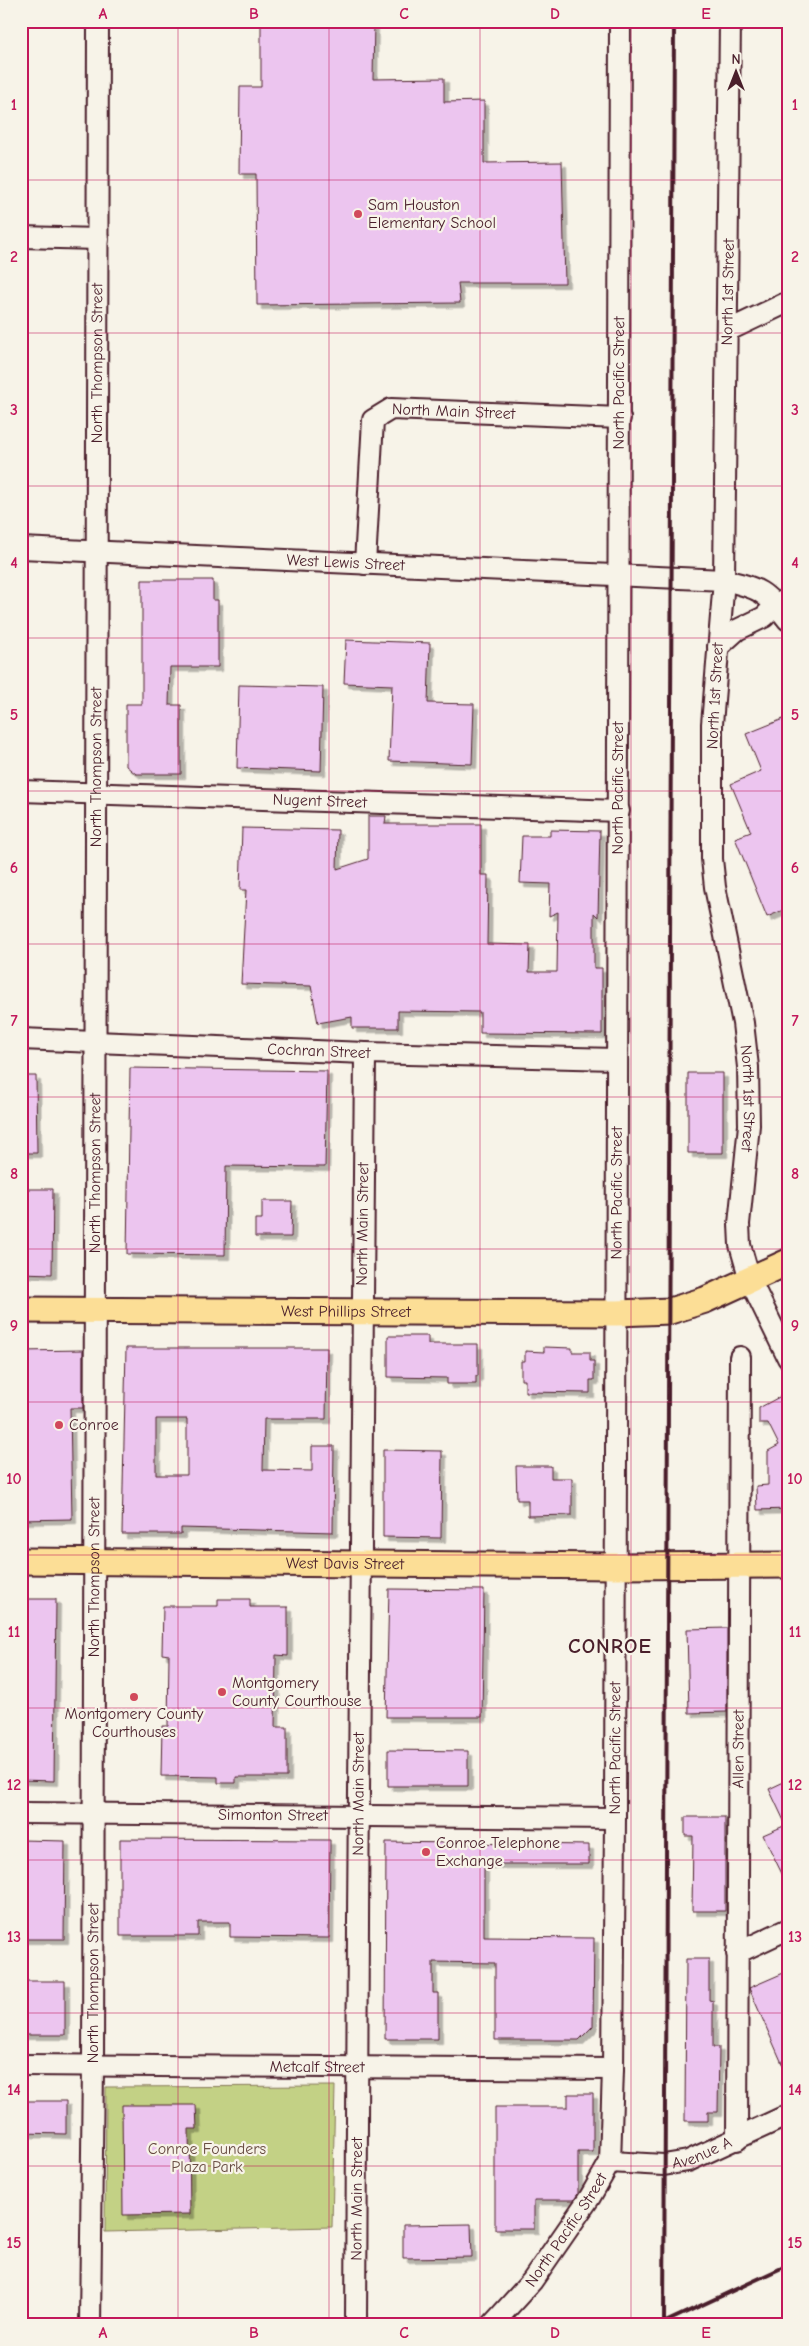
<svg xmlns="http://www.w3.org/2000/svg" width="809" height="2346" font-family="'Comic Neue',sans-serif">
	<defs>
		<filter id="shadow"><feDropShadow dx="4.5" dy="4.5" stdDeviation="0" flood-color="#0004"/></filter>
	</defs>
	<rect width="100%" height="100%" fill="#f7f3e8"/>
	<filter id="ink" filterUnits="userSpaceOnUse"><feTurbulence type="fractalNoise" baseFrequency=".02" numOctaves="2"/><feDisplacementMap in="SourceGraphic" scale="10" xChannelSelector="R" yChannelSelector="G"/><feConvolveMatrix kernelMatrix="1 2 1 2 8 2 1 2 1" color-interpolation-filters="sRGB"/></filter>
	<g filter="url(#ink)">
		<path fill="#c3d185" stroke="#867858" d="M335 2086 332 2227 105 2232 106 2087Z"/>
		<path fill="#ecc5ef" stroke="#4a1f2b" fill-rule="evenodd" filter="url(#shadow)" d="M261 21H374L373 79 444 78V102L484 101V163L562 162 565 283H458L460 303 257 305 256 174H239L240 87H261Z
			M142 580H213V600H218V667H170L169 705H181V774H136L126 766V704H142Z
			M346 640 430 643 428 703 474 704 472 764 389 761 392 685 344 683Z
			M239 685 323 687 321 771 237 768Z
			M788 717V908L767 917 735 838 751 832 731 784 761 771 746 734Z
			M368 816H386L385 824H481V875H488L487 944 530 945 529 972H557L558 912 549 916 550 884 520 883 522 836H550V830L600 831 598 917 594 913V968H602V1034L480 1033V1012L398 1011V1028H352V1017L318 1023 311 986 241 984 246 890H240L242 828 338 830 337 869 368 859Z
			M130 1068 327 1071 325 1167 226 1166 225 1255 127 1254Z
			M688 1073H723V1153H688Z
			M21 1076H36L37 1153H21Z
			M21 1189H53L52 1274 21 1273Z
			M262 1201H292L291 1237H255V1219H262Z
			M388 1336H428V1344H478V1376H476V1384H447V1378L388 1377Z
			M544 1347 572 1348V1352H590V1361H594V1380H590V1393L525 1392V1380H521V1361H525V1351L544 1352Z
			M126 1348H327L326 1419H264L263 1470 312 1471V1446H334L333 1532 181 1528V1534H122ZM156 1419H187V1475H156Z
			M83 1350V1408H70L72 1519 21 1520V1351Z
			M781 1396 788 1409V1509L757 1510 756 1486 768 1485V1451L779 1445 768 1423H759V1408Z
			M383 1450 442 1451 441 1538 383 1537Z
			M516 1466H551V1478H572V1515L528 1516V1500H517Z
			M389 1589 484 1590 482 1717H386Z
			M21 1599H56L54 1781 21 1780Z
			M218 1599H250V1607H288V1656L276 1655 275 1727H287V1777H236V1783H218V1777L161 1776 162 1726H168L169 1655 162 1654 163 1606H218Z
			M727 1628V1712L689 1713 687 1629Z
			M388 1750 468 1751V1786H388Z
			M788 1780V1886L763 1835 786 1825 769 1789Z
			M685 1817H725V1911H692L693 1836H685Z
			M120 1839 330 1840 329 1938 230 1937V1922H198V1936H120Z
			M21 1840 65 1841 64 1939H21Z
			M386 1842 589 1845V1864H484V1937L594 1938 593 2026 579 2040H495V1963L433 1962V1993H438V2039H385Z
			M686 1959H709V2000L713 2001V2047H719L718 2112H708V2121H685Z
			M788 1971V2077L749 1988Z
			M21 1981H65V2035H21Z
			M568 2094H593V2152H578V2194L574 2200H534V2229H495V2107H568Z
			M21 2101H66V2134L21 2133Z
			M122 2105H196L197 2129H189L190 2214 123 2215Z
			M471 2224 472 2257 403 2258V2225Z"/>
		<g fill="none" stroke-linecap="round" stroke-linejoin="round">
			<defs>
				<g id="minor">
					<path id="s1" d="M730 21 724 580 712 724V859L715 887 743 1023 748 1067 749 1125 739 1224 740 1245 750 1280 788 1358"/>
					<path d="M21 237 98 239"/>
					<path d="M727 331 788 302"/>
					<path id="s2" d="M21 548 724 580C759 588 765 591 788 620"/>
					<path id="s3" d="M365 564 373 420 391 409 620 418"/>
					<path d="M718 647 737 630 764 617 776 605 787 599"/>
					<path id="s4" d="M21 791 619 811"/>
					<path id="s5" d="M21 1039 365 1053 616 1059"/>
					<path id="s6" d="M21 1813 615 1818"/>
					<path d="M737 1953 788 1929"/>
					<path id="s7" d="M21 2065 613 2069"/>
					<path id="s8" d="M737 2140 740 1357"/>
					<path id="s9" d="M610 2162 664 2165 688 2161 788 2115"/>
					<path id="s10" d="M90 2325 93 2066 98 21"/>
					<path id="s11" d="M356 2325C359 1901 358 1477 365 1053"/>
					<path id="s12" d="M492 2325 532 2281 590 2197 610 2162 613 2069 615 1818 620 21"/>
				</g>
				<g id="major">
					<path id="s13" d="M21 1310 617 1313 670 1311 705 1300 788 1262"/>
					<path id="s14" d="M21 1561 616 1566 788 1565"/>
				</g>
			</defs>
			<use href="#minor" stroke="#4a1f2b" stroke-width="24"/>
			<use href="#major" stroke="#4a1f2b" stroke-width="29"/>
			<use href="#minor" stroke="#f7f3e8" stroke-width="20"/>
			<use href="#major" stroke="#fcde96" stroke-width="25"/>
			<path stroke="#4a1f2b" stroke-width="4" d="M659 2325 788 2265
				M664 2325 674 21"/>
		</g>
	</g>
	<path fill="none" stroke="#c2185b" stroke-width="1" stroke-opacity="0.55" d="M178 21V2325M329 21V2325M480 21V2325M631 21V2325M21 180H788M21 333H788M21 486H788M21 638H788M21 791H788M21 944H788M21 1097H788M21 1249H788M21 1402H788M21 1555H788M21 1708H788M21 1860H788M21 2013H788M21 2166H788"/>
	<g fill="#d1495b" stroke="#f7f3e8" stroke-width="2">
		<circle cx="358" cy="214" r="5"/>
		<circle cx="59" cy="1425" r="5"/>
		<circle cx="222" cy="1692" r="5"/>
		<circle cx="134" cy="1697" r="5"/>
		<circle cx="426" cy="1852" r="5"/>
	</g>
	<g text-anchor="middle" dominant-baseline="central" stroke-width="4.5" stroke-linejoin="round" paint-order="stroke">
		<g font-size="16" fill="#4a1f2b" stroke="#f7f3e8" text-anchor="start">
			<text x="368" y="205">Sam Houston<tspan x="368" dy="18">Elementary School</tspan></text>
			<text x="69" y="1425">Conroe</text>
			<text x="232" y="1683">Montgomery<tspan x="232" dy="18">County Courthouse</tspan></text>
			<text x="134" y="1714" text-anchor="middle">Montgomery County<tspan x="134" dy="18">Courthouses</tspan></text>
			<text x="436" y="1843">Conroe Telephone<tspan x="436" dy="18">Exchange</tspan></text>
		</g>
		<g font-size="16" fill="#4a1f2b" stroke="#f7f3e8">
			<text transform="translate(728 292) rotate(-89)">North 1st Street</text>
			<text stroke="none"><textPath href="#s10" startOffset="1962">North Thompson Street</textPath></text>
			<text stroke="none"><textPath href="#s12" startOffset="1981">North Pacific Street</textPath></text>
			<text stroke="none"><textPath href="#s3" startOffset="228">North Main Street</textPath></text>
			<text stroke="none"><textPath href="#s2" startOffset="325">West Lewis Street</textPath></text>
			<text transform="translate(715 696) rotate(-87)">North 1st Street</text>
			<text stroke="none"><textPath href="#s10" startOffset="1558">North Thompson Street</textPath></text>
			<text stroke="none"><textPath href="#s12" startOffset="1576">North Pacific Street</textPath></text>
			<text stroke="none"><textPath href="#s4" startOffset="299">Nugent Street</textPath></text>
			<text stroke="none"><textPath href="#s5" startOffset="298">Cochran Street</textPath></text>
			<text stroke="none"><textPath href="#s1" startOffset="1081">North 1st Street</textPath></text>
			<text stroke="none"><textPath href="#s10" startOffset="1152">North Thompson Street</textPath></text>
			<text stroke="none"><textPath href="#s12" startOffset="1171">North Pacific Street</textPath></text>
			<text stroke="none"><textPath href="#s11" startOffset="1101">North Main Street</textPath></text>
			<text stroke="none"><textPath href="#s13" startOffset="325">West Phillips Street</textPath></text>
			<text stroke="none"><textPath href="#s14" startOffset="324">West Davis Street</textPath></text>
			<text stroke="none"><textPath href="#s10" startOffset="748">North Thompson Street</textPath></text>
			<text stroke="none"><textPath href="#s12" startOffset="616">North Pacific Street</textPath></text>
			<text stroke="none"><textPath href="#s8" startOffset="391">Allen Street</textPath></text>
			<text stroke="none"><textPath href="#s11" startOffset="531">North Main Street</textPath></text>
			<text stroke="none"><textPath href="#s6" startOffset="252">Simonton Street</textPath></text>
			<text stroke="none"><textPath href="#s10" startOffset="342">North Thompson Street</textPath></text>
			<text stroke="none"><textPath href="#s7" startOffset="296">Metcalf Street</textPath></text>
			<text stroke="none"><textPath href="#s9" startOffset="94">Avenue A</textPath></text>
			<text stroke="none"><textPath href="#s11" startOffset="126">North Main Street</textPath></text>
			<text stroke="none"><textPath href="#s12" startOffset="121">North Pacific Street</textPath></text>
		</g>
		<g font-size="16" fill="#684c42" stroke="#f7f3e8">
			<text x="207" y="2149">Conroe Founders<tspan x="207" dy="18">Plaza Park</tspan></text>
		</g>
		<g font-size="21" font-weight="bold" letter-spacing="1" fill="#4a1f2b" stroke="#f7f3e8">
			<text x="610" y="1646">CONROE</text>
		</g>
	</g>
	<rect width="809" height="2346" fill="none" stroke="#f7f3e8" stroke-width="55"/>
	<g transform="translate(736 72)" stroke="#f7f3e8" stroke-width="4" paint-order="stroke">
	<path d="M0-4L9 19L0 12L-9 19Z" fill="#4a1f2b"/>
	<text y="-8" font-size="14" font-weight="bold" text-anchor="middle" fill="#4a1f2b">N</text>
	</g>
	<rect x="28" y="28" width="754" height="2290" fill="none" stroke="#c2185b" stroke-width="2"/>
	<g font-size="16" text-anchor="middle" font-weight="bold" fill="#c2185b">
		<text x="103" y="19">A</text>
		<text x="254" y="19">B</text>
		<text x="404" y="19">C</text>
		<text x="555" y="19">D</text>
		<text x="706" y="19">E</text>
		<text x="14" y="110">1</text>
		<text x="795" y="110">1</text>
		<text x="14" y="262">2</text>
		<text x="795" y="262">2</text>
		<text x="14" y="415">3</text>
		<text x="795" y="415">3</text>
		<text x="14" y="568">4</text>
		<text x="795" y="568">4</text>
		<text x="14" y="720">5</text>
		<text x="795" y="720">5</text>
		<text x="14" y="873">6</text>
		<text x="795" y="873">6</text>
		<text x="14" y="1026">7</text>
		<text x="795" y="1026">7</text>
		<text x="14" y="1179">8</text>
		<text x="795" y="1179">8</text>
		<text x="14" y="1331">9</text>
		<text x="795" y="1331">9</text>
		<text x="14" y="1484">10</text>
		<text x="795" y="1484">10</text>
		<text x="14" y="1637">11</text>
		<text x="795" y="1637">11</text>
		<text x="14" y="1790">12</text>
		<text x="795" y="1790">12</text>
		<text x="14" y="1942">13</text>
		<text x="795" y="1942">13</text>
		<text x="14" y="2095">14</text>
		<text x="795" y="2095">14</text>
		<text x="14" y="2248">15</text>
		<text x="795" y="2248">15</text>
		<text x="103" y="2338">A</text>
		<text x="254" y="2338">B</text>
		<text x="404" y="2338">C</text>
		<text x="555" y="2338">D</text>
		<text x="706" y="2338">E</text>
	</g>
</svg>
